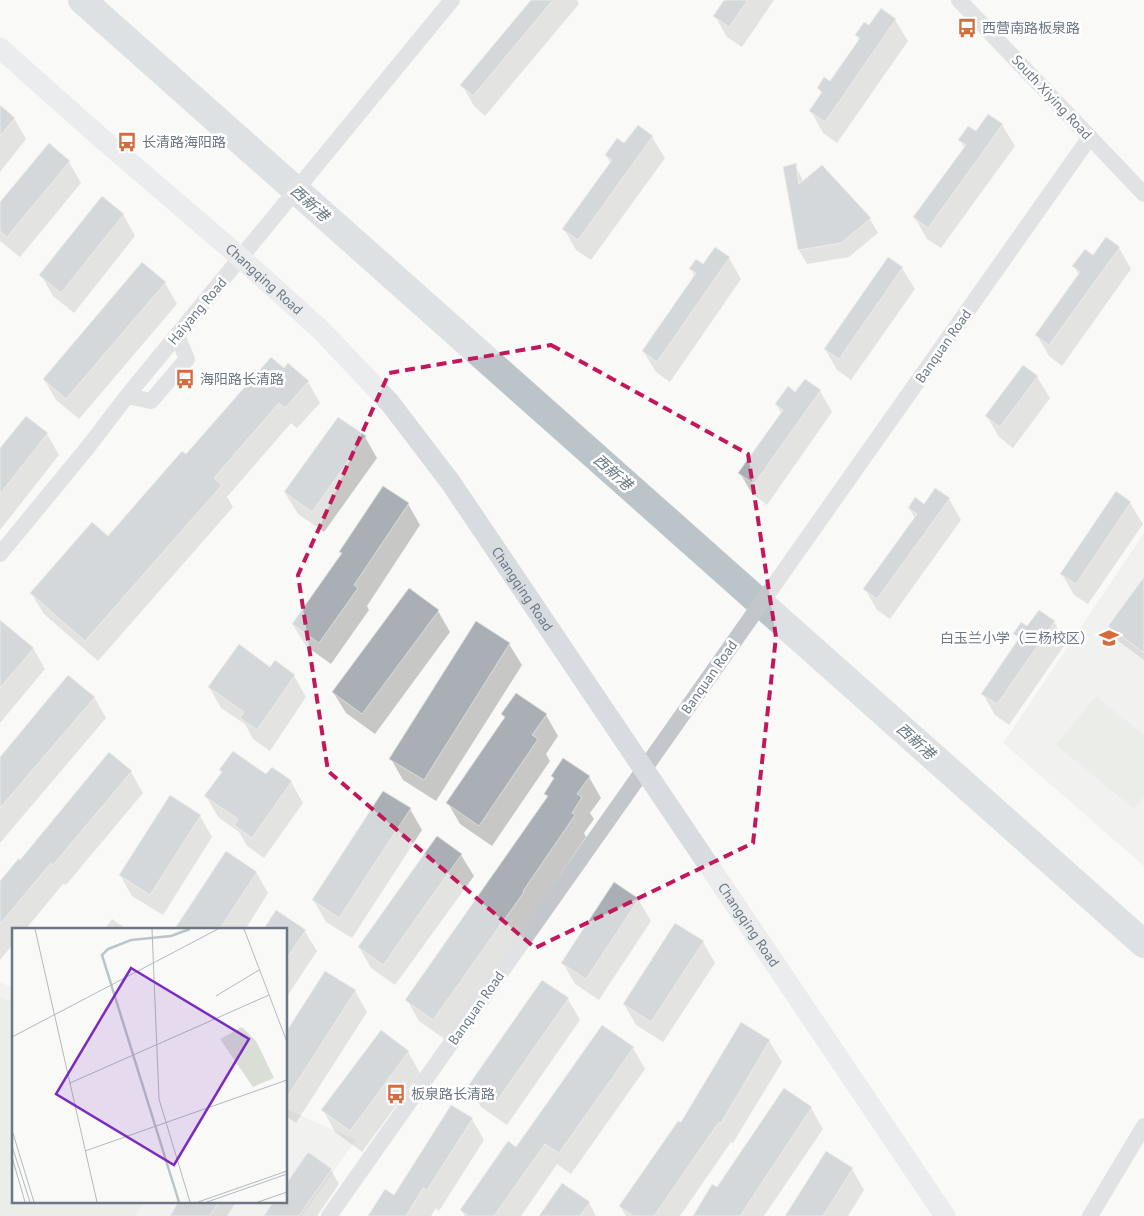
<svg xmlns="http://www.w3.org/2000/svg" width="1144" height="1216" font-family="'PT Sans','Noto Sans SC',sans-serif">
	<rect width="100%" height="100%" fill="#f9f9f7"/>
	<path fill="#e7e8e7" d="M1144 533V866L1003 743Z
		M0 982 14 988V1202H286V1109L356 1140 302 1216H0Z"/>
	<path fill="#d9ded7" d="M1096 696 1144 735V797L1134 809 1056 745Z
		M0 997 14 1003V1202H144L135 1216H0Z"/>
	<path fill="#0003" d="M533 0H577L579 4 485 116 474 106 462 85Z
		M726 0H774L742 47 727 37 715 16Z
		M895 20 908 41 837 143 823 133 811 111 822 95 818 88 830 83 860 41 856 35 869 27Z
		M0 107 14 118 26 139 0 172Z
		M989 115 1002 125 1015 146 941 248 927 239 915 218 965 149 960 140 976 133Z
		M638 127 652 137 665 158 591 260 576 250 564 229 611 164 606 155 624 145Z
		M69 162 81 183 20 257 0 241V204Z
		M795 165 804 182 870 219 878 233 849 257 807 264 799 250Z
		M123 214 135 236 74 313 53 296 41 275Z
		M1119 248 1131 269 1062 366 1049 356 1037 335 1079 276 1074 266 1094 256Z
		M729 258 741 279 670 382 656 372 643 351 695 277 691 269Z
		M888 259 902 268 915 289 851 380 837 370 825 349Z
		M165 283 177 304 79 419 56 400 44 379Z
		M285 370 308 382 320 403 297 428 291 423 227 497 233 507 98 661 44 614 31 593 108 537 186 456Z
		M1037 377 1050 398 1013 448 999 437 987 416Z
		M820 391 832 412 767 505 752 494 740 473 782 414 776 404 796 394Z
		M47 434 59 455 0 530V450Z
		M365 437 377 458 324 532 298 514 285 493Z
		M949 499 961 520 890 619 877 610 865 589 915 518 909 508Z
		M1130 503 1143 524 1088 604 1074 595 1062 574Z
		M408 504 420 525 367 606 369 610 331 664 306 646 293 625 343 555 341 552Z
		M1144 580V660L1118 641 1109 627Z
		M438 611 450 632 375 734 346 713 333 692Z
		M1054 622 1066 643 1009 725 995 715 983 694 1019 641 1015 634 1028 628Z
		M476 623 509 644 522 665 436 801 403 780 391 759Z
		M0 627 33 648 45 669 0 723Z
		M271 669 294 676 306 697 270 751 253 739 245 724 221 708 209 687Z
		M94 697 106 718 0 843V760Z
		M503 714 546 715 558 736 546 754 550 761 492 846 460 824 448 803 506 719Z
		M110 754 131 772 143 793 66 885 63 884 25 930H14V943L0 960V884Z
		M221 770 266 776 291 782 303 803 264 858 247 846 239 832 218 817 206 796 222 773Z
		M589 777 601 798 590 813 594 819 584 833 586 837 446 1040 419 1021 407 1000 548 798 545 794Z
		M410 809 422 830 352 938 326 922 314 901Z
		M200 816 212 837 163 915 132 896 120 875Z
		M461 855 474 876 395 985 371 968 359 947Z
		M256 872 268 893 245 930H175Z
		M638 899 651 921 599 1000 575 984 563 963Z
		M112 919 128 930H104Z
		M286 930H304L317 951 286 998Z
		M703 942 715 963 663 1042 636 1025 624 1004Z
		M355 991 367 1012 296 1123 286 1116V1035Z
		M568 999 580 1020 507 1125 481 1107 469 1086Z
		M769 1041 782 1062 733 1143 731 1142 680 1216H626L620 1206 681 1124Z
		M633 1048 645 1069 571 1174 557 1164 521 1216H465L461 1210 516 1148Z
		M408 1052 420 1073 362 1152 335 1132 323 1110Z
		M811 1108 823 1129 764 1216H694L718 1189Z
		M472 1119 484 1140 439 1211 436 1208 431 1216H369L394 1196Z
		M852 1169 864 1190 848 1216H786Z
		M331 1170 339 1184 317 1216H265Z
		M180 1202H236L227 1216H171Z
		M589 1203 596 1216H541Z"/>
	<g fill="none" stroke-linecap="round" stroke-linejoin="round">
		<path stroke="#bbc4c9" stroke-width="28" d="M82 0 1144 944"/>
	</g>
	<path fill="#a9afb5" stroke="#dbdbd9" d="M531 0H553L473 96 460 85Z
		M724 0H748L729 27 713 16Z
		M881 8 896 19 825 122 809 111 822 92 817 88 824 77 830 81 860 38 855 35 864 22 869 25Z
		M0 105 15 118 0 136Z
		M988 114 1003 124 928 228 913 217 966 145 958 140 968 126 976 131Z
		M638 125 653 136 578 240 562 229 612 160 605 155 617 138 624 143Z
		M49 143 70 161 7 237 0 231V202Z
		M796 163 799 184 822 165 871 218 841 243 798 250 783 167Z
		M102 196 124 214 61 293 39 275Z
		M1106 237 1120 247 1049 345 1035 335 1080 272 1072 266 1085 249 1093 255Z
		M715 247 730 257 657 362 642 351 696 273 689 269 696 259 703 264Z
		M888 257 903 267 839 359 824 349Z
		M142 262 166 282 66 399 43 379Z
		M271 357 284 368 288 363 309 381 285 408 279 403 214 478 222 485 85 641 30 593 92 522 108 536 182 451 186 454Z
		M1023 365 1038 376 1000 427 985 416Z
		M805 379 821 390 754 484 738 473 783 410 775 404 788 386 795 392Z
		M26 416 48 433 0 494V448Z
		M338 417 366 436 312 512 284 492Z
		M383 486 409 503 354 585 358 588 319 643 292 624 342 553 339 552Z
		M935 488 950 498 877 599 863 589 917 514 908 508 915 497 924 504Z
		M1116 491 1131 502 1076 584 1060 574Z
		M1144 577V653L1108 626Z
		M409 588 439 610 362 714 332 692Z
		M1039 610 1055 621 997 704 981 694 1019 638 1013 634 1021 622 1027 626Z
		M0 620 34 648 0 688Z
		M476 621 510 643 424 780 389 759Z
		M239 644 270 667 275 660 295 675 257 730 240 718 244 712 208 687Z
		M68 675 95 697 0 808V757Z
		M516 693 547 714 532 735 538 739 479 826 446 803 505 717 501 714Z
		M233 751 266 774 272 767 292 781 252 838 234 825 238 819 204 796 222 772 219 770Z
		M109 752 132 771 53 865 51 863 0 924V881L19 858 20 860Z
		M563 758 590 776 577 794 582 797 572 813 575 815 523 891 524 892 433 1020 405 1000 548 796 544 794 554 778 551 776Z
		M383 791 411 808 339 918 312 900Z
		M170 795 201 815 150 895 119 875Z
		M437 836 462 854 383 965 358 947Z
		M226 851 257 872 219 930H174Z
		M614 882 639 899 586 979 561 963Z
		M276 910 306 930 286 959V930H263Z
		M675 923 704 941 651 1022 623 1004Z
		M325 971 356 990 286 1099V1032Z
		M542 980 569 998 494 1105 468 1086Z
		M741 1022 770 1040 721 1123 719 1122 654 1216H633L619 1206 678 1121 681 1122Z
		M602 1025 634 1047 559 1153 545 1144 494 1216H469L460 1210 508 1141 516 1147Z
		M381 1030 409 1051 350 1131 321 1110Z
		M784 1088 812 1107 740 1216H693L712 1184 717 1187Z
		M451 1105 473 1118 427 1190 423 1188 406 1216H368L385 1189 394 1195Z
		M826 1151 853 1168 823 1216H785Z
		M308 1152 332 1169 299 1216H264L273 1202H286V1184Z
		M562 1183 590 1202 580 1216H539Z
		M178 1202H219L210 1216H170Z"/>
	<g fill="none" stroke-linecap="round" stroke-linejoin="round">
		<path stroke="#c3c6ca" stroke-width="16" d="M959 0 1144 194
			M127 396 151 401 187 359 177 336
			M0 554 88 447 127 396 452 0
			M329 1216 1090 137
			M1090 1216 1144 1126"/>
		<path stroke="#d8dbdf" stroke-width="21" id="s1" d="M0 48 92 130 241 258 322 331 390 403 451 483 945 1216"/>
	</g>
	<path d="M0 0H1144V1216H0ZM551 345 748 454 776 637 753 843 535 948 328 771 298 575 389 373Z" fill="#f9f9f7" fill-opacity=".55" fill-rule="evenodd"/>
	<path fill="none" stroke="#c2185b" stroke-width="4" stroke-dasharray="10 6" stroke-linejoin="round" d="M551 345 748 454 776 637 753 843 535 948 328 771 298 575 389 373Z"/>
	<defs>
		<symbol id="bus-bare" viewBox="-9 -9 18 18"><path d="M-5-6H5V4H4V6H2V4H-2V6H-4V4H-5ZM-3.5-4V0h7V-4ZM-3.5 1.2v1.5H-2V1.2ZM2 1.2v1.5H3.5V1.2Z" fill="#d46c3c" stroke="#fff" stroke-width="2.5" paint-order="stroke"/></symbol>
		<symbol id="school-bare" viewBox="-9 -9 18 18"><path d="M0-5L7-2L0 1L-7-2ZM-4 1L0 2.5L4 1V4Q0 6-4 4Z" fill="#d46c3c" stroke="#fff" stroke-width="2.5" paint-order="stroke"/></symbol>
	</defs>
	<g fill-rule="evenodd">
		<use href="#bus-bare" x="953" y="14" width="28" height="28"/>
		<use href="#bus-bare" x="113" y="128" width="28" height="28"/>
		<use href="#bus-bare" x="171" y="365" width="28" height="28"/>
		<use href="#school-bare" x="1095" y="624" width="28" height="28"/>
		<use href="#bus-bare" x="382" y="1080" width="28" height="28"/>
	</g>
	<g text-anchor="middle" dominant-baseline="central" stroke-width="5" stroke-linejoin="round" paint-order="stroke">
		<g font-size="14" fill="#6b7785" stroke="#fff" text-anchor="start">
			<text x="982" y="28">西营南路板泉路</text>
			<text x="142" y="142">长清路海阳路</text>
			<text x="200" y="379">海阳路长清路</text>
			<text x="1094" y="638" text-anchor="end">白玉兰小学（三杨校区）</text>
			<text x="411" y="1094">板泉路长清路</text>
		</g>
		<g font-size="14" fill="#6b7785" stroke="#fff">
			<text transform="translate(1052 97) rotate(47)">South Xiying Road</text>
			<text stroke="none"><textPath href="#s1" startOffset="351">Changqing Road</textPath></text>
			<text transform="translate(197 311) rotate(-50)">Haiyang Road</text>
			<text transform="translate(943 346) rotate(-55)">Banquan Road</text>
			<text stroke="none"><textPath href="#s1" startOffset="756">Changqing Road</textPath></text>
			<text transform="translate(709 677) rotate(-55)">Banquan Road</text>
			<text stroke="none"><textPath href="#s1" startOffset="1161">Changqing Road</textPath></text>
			<text transform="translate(476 1008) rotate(-55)">Banquan Road</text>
		</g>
		<g font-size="15" font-style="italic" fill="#677780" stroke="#fff">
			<text transform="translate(310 203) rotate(42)">西新港</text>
			<text transform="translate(613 472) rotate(42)">西新港</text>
			<text transform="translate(916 741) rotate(42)">西新港</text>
		</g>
	</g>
	<g transform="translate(12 928)">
		<rect width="275" height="275" fill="#f9f9f7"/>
		<path d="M230 99 244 113 262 150 241 159 208 111Z" fill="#d9ded7"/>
		<path fill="none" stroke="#bbc4c9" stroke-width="2.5" d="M167 274 90 27 96 21 119 12 159 8 178 1"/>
		<path fill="none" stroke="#b3b9bf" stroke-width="1" d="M23 1 85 274M140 1 147 171 178 274M232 1 275 114M204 68 247 42M0 109 206 1M58 155 257 67M0 202 22 274M0 218 18 274M73 223 275 152M0 229 13 274M186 274 275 243M195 274 275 246M246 274 275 264"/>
		<path fill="#7b2cbf" fill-opacity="0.15" stroke="#7b2cbf" stroke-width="2.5" d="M119 40 237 111 162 237 44 166Z"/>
		<rect width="275" height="275" fill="none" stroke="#6b7785" stroke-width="2.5"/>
	</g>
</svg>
